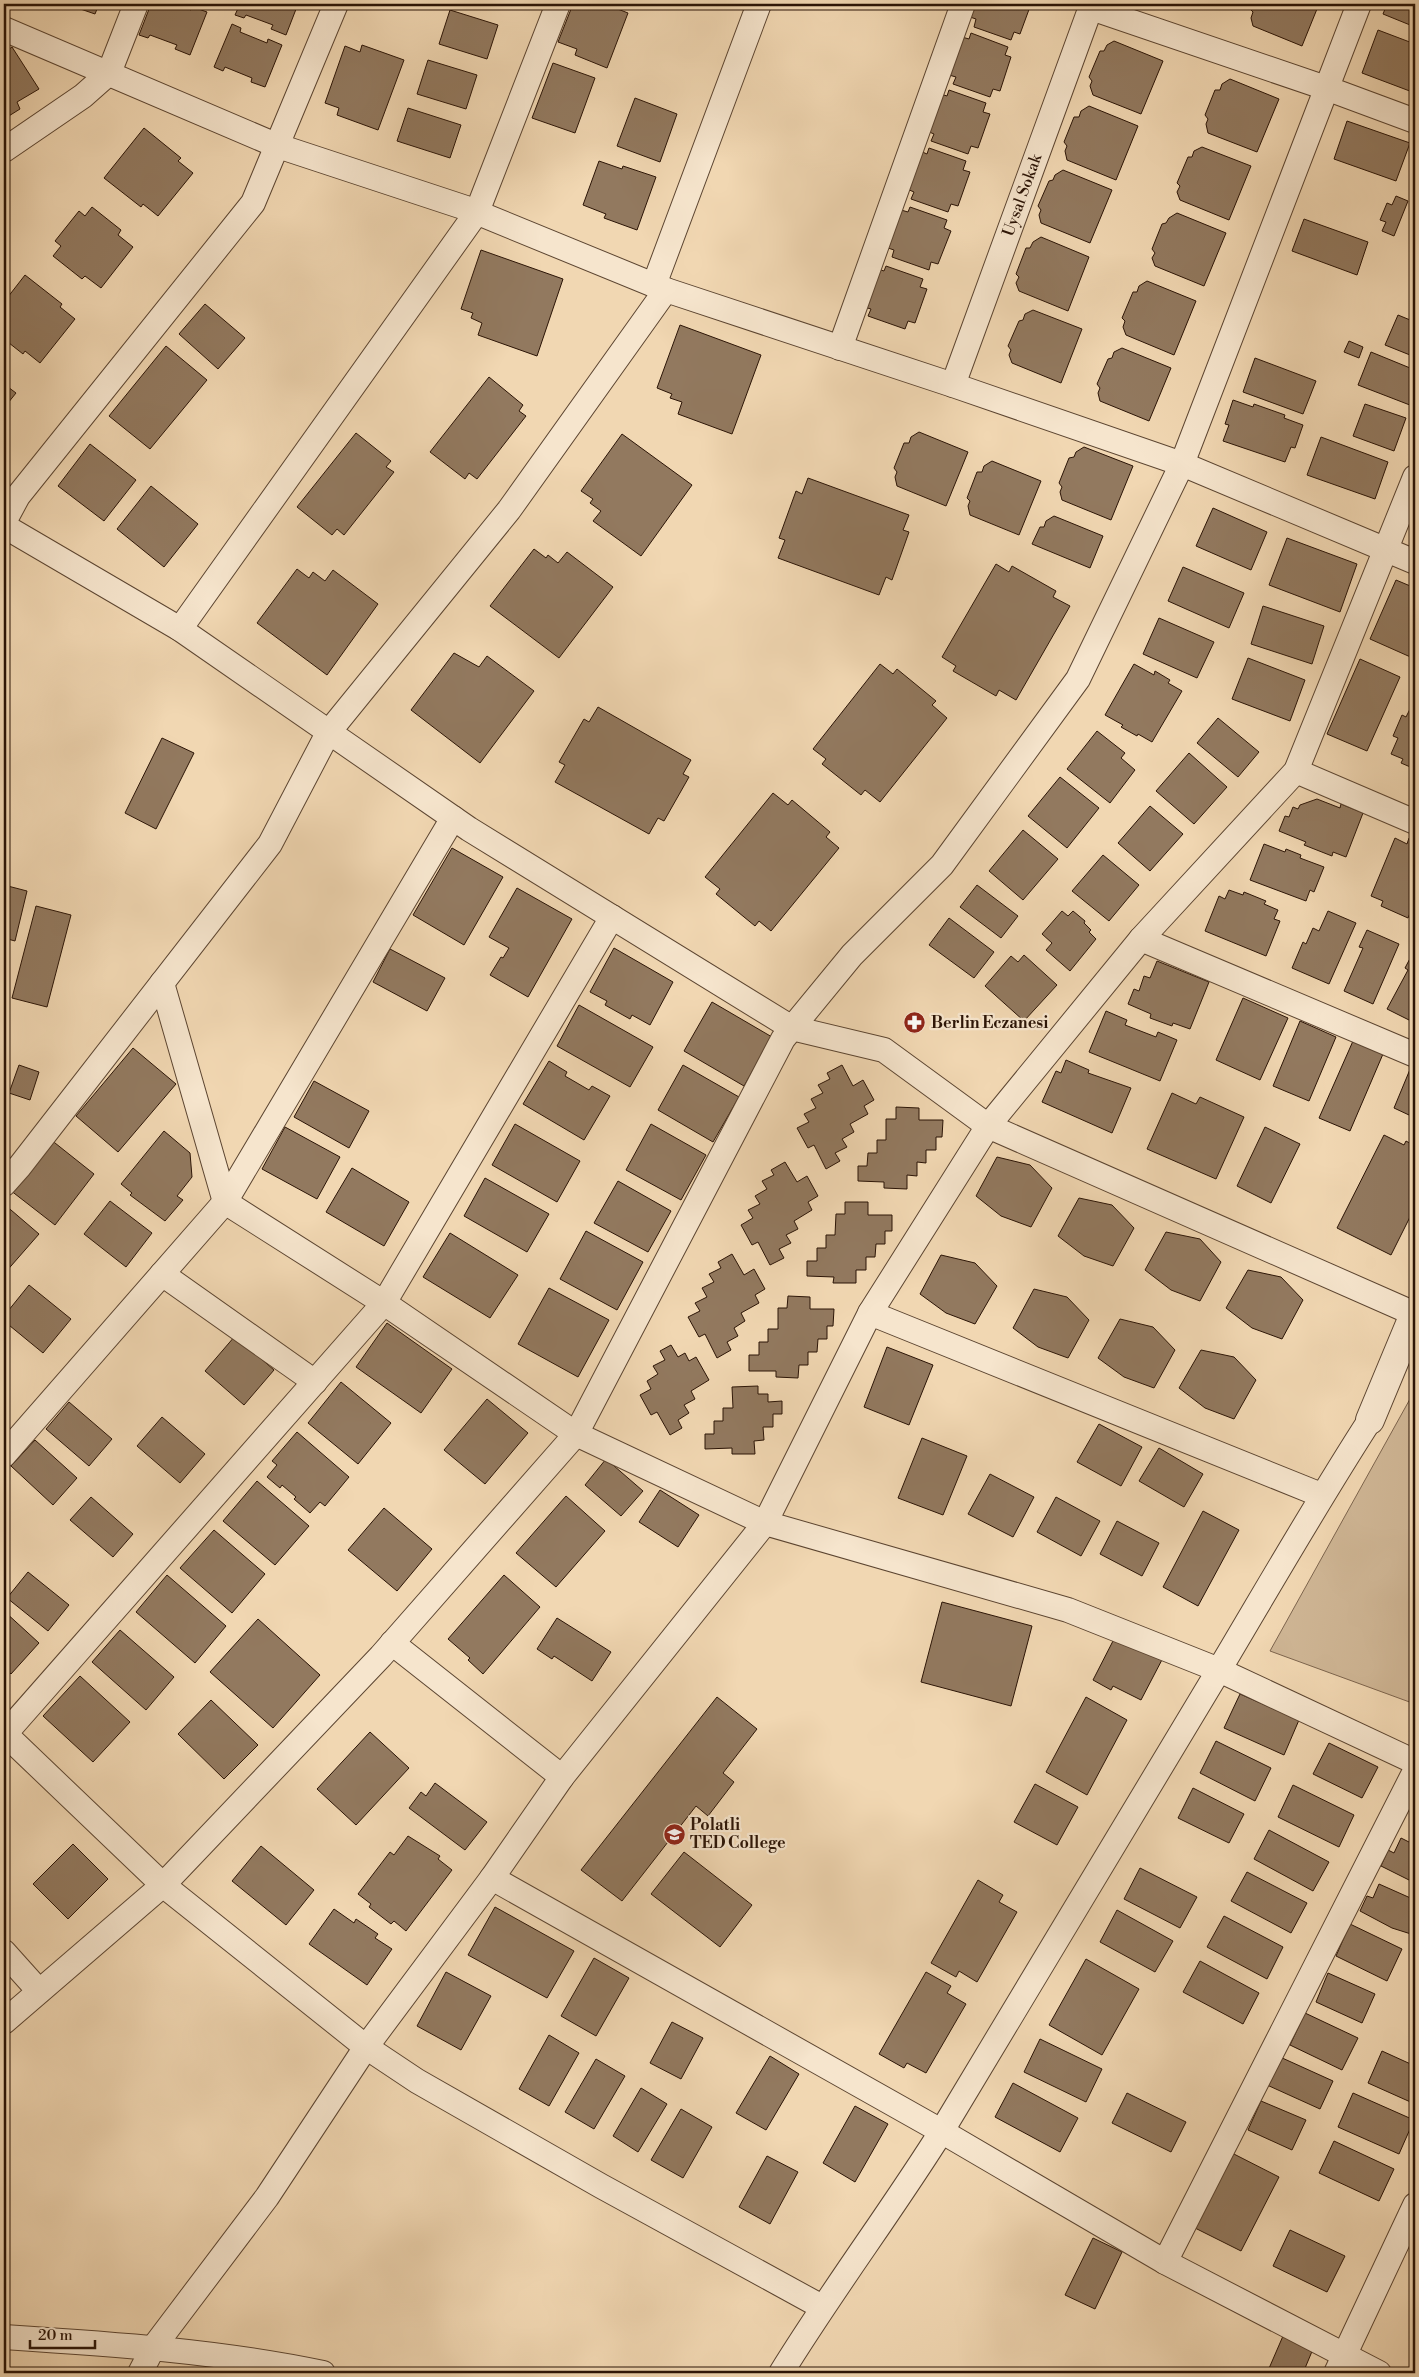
<svg xmlns="http://www.w3.org/2000/svg" width="1419" height="2377" font-family="'Libre Bodoni',serif">
	<rect width="100%" height="100%" fill="#f1d7b2"/>
	<filter id="stains"><feTurbulence type="fractalNoise" baseFrequency=".004" numOctaves="4"/><feColorMatrix values="0 0 0 0 .2 0 0 0 0 .09 0 0 0 0 .02 0 0 0 .5 -.17"/></filter>
	<radialGradient id="worn" r=".72"><stop offset=".6" stop-color="#630" stop-opacity="0"/><stop offset="1" stop-color="#630" stop-opacity=".3"/></radialGradient>
	<path fill="#cfb695" stroke="#7d654e" d="M1415 1390V1704L1270 1651Z"/>
	<path fill="#92795f" stroke="#2b1406" d="M66 4H99L95 14Z
		M151 4H174L191 10 193 7 207 12 190 55 175 49 177 45 150 35 148 38 139 35Z
		M240 4H298L286 35 271 29 273 25 246 15 244 18 235 15Z
		M494 4H511L509 9Z
		M573 4 594 6 595 4H605L628 13 607 68 575 55 577 49 558 42Z
		M975 4H1031L1020 34 1014 32 1011 40 974 27 976 19 970 17Z
		M1252 4H1319L1302 46 1253 26 1251 18 1253 12 1250 9Z
		M1387 4H1415V27L1383 14Z
		M450 10 498 25 487 59 439 44Z
		M232 24 241 28 240 32 267 43 268 39 282 45 265 87 251 82 252 78 225 67 223 71 214 67Z
		M1378 30 1415 44V93L1362 73Z
		M971 33 1008 47 1005 55 1011 57 1000 91 993 89 990 97 953 84 956 77 949 75 962 37 969 39Z
		M1114 41 1163 61 1141 114 1093 95 1090 86 1092 81 1089 77 1100 51H1104L1107 45Z
		M362 45 404 60 378 130 337 115 339 108 325 103 345 46 360 52Z
		M12 47 39 89 17 102 20 109 4 119V53Z
		M428 60 477 75 466 109 417 94Z
		M553 63 595 78 575 133 532 118Z
		M1230 79 1279 99 1257 152 1208 133 1206 124 1208 119 1205 115 1215 90H1220L1222 84Z
		M949 90 986 103 983 112 990 114 978 148 971 146 968 154 931 141 934 134 927 131 941 94 947 96Z
		M635 98 677 114 660 162 617 146Z
		M1089 106 1138 126 1116 180 1067 160 1065 151 1067 146 1064 142 1074 117H1079L1081 111Z
		M408 108 461 125 450 158 397 141Z
		M1347 121 1410 143 1396 181 1334 159Z
		M144 128 181 158 178 161 193 173 158 216 143 204 141 207 104 178Z
		M1202 147 1251 166 1229 220 1180 200 1177 192 1180 186 1177 183 1188 157H1192L1194 151Z
		M929 148 966 161 963 170 970 172 958 206 951 204 948 212 911 199 914 192 907 189 920 151 927 154Z
		M599 161 622 169 623 166 656 177 637 230 604 218 606 214 583 205Z
		M1063 170 1112 190 1090 243 1041 223 1039 215 1041 210 1038 206 1049 181 1053 180 1055 175Z
		M1396 196 1408 201 1394 236 1382 231 1386 222 1380 220 1387 203 1392 205Z
		M92 207 121 230 118 235 133 247 101 288 85 276 82 279 53 256 61 246 55 241 79 211 85 216Z
		M910 207 947 220 944 228 951 231 938 264 931 262 929 270 892 257 894 250 888 248 901 210 908 212Z
		M1177 213 1226 233 1204 286 1155 266 1152 258 1155 253 1152 249 1162 224 1166 223 1169 218Z
		M1304 219 1368 242 1357 275 1292 251Z
		M1041 237 1089 257 1068 311 1019 291 1016 283 1019 277 1016 274 1026 248H1030L1033 242Z
		M481 250 563 279 537 356 478 335 482 323 471 318 473 313 461 309Z
		M886 266 923 279 920 287 927 289 915 323 908 321 905 329 868 316 871 309 864 307 878 269 884 271Z
		M25 275 62 304 60 307 75 319 40 363 25 351 23 354 4 339V302Z
		M1147 281 1196 301 1174 355 1126 335 1123 327 1125 321 1122 318 1133 292H1137L1139 286Z
		M205 304 245 338 218 369 179 334Z
		M1033 310 1082 329 1061 383 1012 363 1009 355 1011 350 1008 346 1019 321 1023 320 1025 314Z
		M1398 315 1415 322V357L1385 345Z
		M680 325 761 355 732 434 678 414 682 402 670 398 672 394 657 388Z
		M1349 341 1363 347 1359 358 1344 352Z
		M166 346 207 380 150 449 109 416Z
		M1122 348 1171 368 1149 421 1100 401 1098 393 1100 388 1097 384 1108 359 1112 358 1114 352Z
		M1371 352 1415 370V407L1358 385Z
		M1255 358 1316 381 1303 414 1243 392Z
		M489 377 523 405 519 411 526 416 477 479 469 473 465 479 430 452Z
		M4 384 16 393 4 408Z
		M1233 400 1253 407 1254 404 1285 415 1284 418 1303 425 1295 448 1291 447 1285 462 1223 441 1229 425 1225 424Z
		M1365 404 1406 418 1394 451 1353 436Z
		M919 432 968 452 946 506 897 486 895 477 897 472 894 468 904 443H909L911 437Z
		M356 433 391 461 386 467 394 472 344 535 337 529 332 535 297 507Z
		M622 434 692 485 641 556 593 521 601 511 590 503 593 499 581 491Z
		M1321 437 1388 462 1375 499 1307 475Z
		M90 444 136 480 104 521 58 486Z
		M1084 447 1133 466 1111 520 1062 500 1060 492 1062 487 1059 483 1069 458 1074 457 1076 452Z
		M992 461 1041 481 1019 535 970 515 968 506 970 501 967 498 977 472H982L984 466Z
		M808 478 909 515 903 530 909 532 892 580 886 577 879 595 778 558 785 540 779 538 796 491 802 494Z
		M151 486 198 524 164 567 117 529Z
		M1213 508 1267 532 1251 570 1196 546Z
		M1054 516 1103 536 1090 568 1032 544 1040 527H1044L1046 521Z
		M1287 538 1357 564 1340 612 1269 585Z
		M534 549 546 558 548 555 558 563 567 552 613 587 559 658 490 606Z
		M996 564 1009 572 1012 566 1056 591 1053 597 1070 606 1016 700 999 690 996 696 953 671 956 666 942 657Z
		M1183 567 1244 593 1229 628 1168 601Z
		M297 569 309 578 313 572 325 581 333 570 378 604 327 675 257 623Z
		M1396 580 1415 588V659L1370 639Z
		M1263 606 1324 626 1312 664 1251 644Z
		M1159 618 1214 642 1197 678 1143 654Z
		M454 653 479 667 487 656 534 691 480 763 411 710Z
		M1248 658 1305 680 1290 721 1232 699Z
		M1360 659 1400 677 1367 751 1327 734Z
		M880 664 893 674 897 669 936 701 932 705 947 718 880 802 865 790 861 795 822 764 826 759 813 749Z
		M1134 664 1154 675 1155 671 1170 680 1168 683 1182 691 1152 742 1138 734 1137 736 1121 727 1123 725 1105 715Z
		M1413 703 1415 704V769L1401 763 1403 759 1391 754 1398 738 1393 736 1402 715 1406 717Z
		M598 707 691 760 683 774 689 777 664 821 658 818 649 834 555 782 565 765 559 762 584 719 589 722Z
		M1218 718 1259 752 1238 777 1197 743Z
		M1097 731 1125 753 1121 758 1135 770 1110 803 1067 769Z
		M162 738 194 753 156 829 125 813Z
		M1189 753 1227 787 1194 824 1156 791Z
		M1060 777 1099 808 1067 848 1028 816Z
		M773 793 788 805 792 800 830 832 826 837 839 848 771 931 759 921 755 926 716 894 720 889 705 877Z
		M1317 799 1340 808 1341 804 1363 813 1346 857 1333 852 1332 856 1304 845 1306 842 1279 831 1285 816 1289 817 1293 807 1298 809 1300 805Z
		M1150 806 1183 834 1150 871 1118 843Z
		M1023 830 1058 859 1023 900 989 871Z
		M1395 838 1407 844 1409 838 1415 841V901L1408 918 1381 906 1383 901 1371 896Z
		M1264 844 1285 852 1286 849 1301 855 1300 858 1324 867 1314 892 1310 890 1306 901 1250 880Z
		M452 848 503 877 464 945 413 915Z
		M1103 855 1139 885 1109 921 1072 891Z
		M4 885 27 891 15 941 4 938Z
		M977 885 1018 916 1001 938 960 907Z
		M517 888 572 919 528 997 490 975 501 957 503 958 509 948 489 937Z
		M1229 890 1243 895 1244 892 1266 901 1264 904 1278 910 1274 919 1280 921 1266 956 1205 931 1219 896 1225 899Z
		M36 906 71 915 47 1007 12 998Z
		M1062 911 1068 916 1073 911 1085 921 1084 923 1091 930 1089 932 1096 939 1070 971 1046 950 1052 943 1042 934Z
		M1328 911 1356 923 1329 984 1292 968 1303 942 1306 944 1313 928 1319 931Z
		M949 918 994 952 974 978 929 945Z
		M1367 930 1399 944 1373 1004 1344 991 1363 948 1359 947Z
		M614 948 673 982 650 1025 632 1015 630 1019 605 1005 607 1001 590 992Z
		M390 949 445 978 427 1011 373 982Z
		M1415 949V1023L1387 1009 1408 970 1405 968Z
		M1024 955 1057 985 1024 1021 985 986 1011 956 1018 962Z
		M1157 961 1209 982 1190 1029 1173 1023 1172 1026 1150 1018 1151 1014 1128 1004 1134 989 1139 991 1144 976 1150 978Z
		M1243 998 1288 1018 1260 1080 1216 1060Z
		M712 1002 772 1037 744 1086 684 1051Z
		M579 1005 653 1047 630 1087 557 1046Z
		M1106 1011 1127 1020 1125 1025 1156 1037 1158 1032 1177 1040 1160 1081 1089 1052Z
		M1300 1021 1336 1037 1309 1101 1273 1086Z
		M1353 1041 1383 1054 1350 1131 1319 1118Z
		M133 1048 176 1084 118 1152 76 1116Z
		M1066 1060 1089 1070 1088 1073 1131 1088 1112 1133 1042 1102 1056 1071 1061 1073Z
		M549 1061 567 1072 565 1076 589 1090 592 1086 610 1096 584 1140 523 1104Z
		M19 1065 39 1072 30 1100 9 1093Z
		M683 1065 739 1097 713 1142 658 1110Z
		M842 1065 853 1086 863 1080 874 1100 864 1106 868 1114 850 1124 854 1132 842 1139 847 1147 835 1153 840 1161 826 1169 814 1145 808 1148 797 1128 809 1122 804 1114 816 1108 811 1099 823 1093 818 1085 830 1079 827 1073Z
		M1411 1067 1415 1069V1113L1411 1112 1409 1115 1394 1108Z
		M314 1081 369 1111 349 1148 294 1117Z
		M1172 1093 1196 1104 1200 1097 1244 1117 1216 1179 1147 1149Z
		M896 1107 919 1108V1120H943L942 1137H936V1150H926V1163L917 1162V1176L907 1175V1189L884 1188V1182L858 1181V1166H867L868 1153H877V1140H886V1119H896Z
		M515 1124 580 1161 557 1202 492 1165Z
		M651 1124 706 1155 681 1200 626 1170Z
		M285 1127 340 1157 317 1199 262 1169Z
		M1265 1127 1300 1144 1271 1203 1237 1186Z
		M164 1131 190 1153 192 1177 177 1196 183 1200 165 1221 130 1195 132 1193 121 1184Z
		M1384 1135 1404 1145 1406 1141 1415 1146V1207L1391 1255 1337 1228Z
		M50 1139 94 1174 55 1225 10 1190Z
		M997 1157 1030 1165 1052 1188 1031 1227 1001 1216 976 1196Z
		M785 1162 797 1182 807 1176 818 1196 808 1202 812 1210 794 1221 798 1229 786 1235 791 1243 779 1249 784 1258 770 1265 758 1242 752 1245 741 1225 753 1218 748 1210 760 1204 755 1196 767 1189 762 1181 774 1175 771 1170Z
		M352 1168 409 1202 384 1246 326 1212Z
		M485 1178 549 1214 527 1252 464 1216Z
		M618 1181 671 1211 648 1252 594 1223Z
		M1079 1198 1112 1205 1134 1228 1113 1266 1084 1256 1058 1236Z
		M110 1201 152 1233 126 1267 84 1234Z
		M845 1202H868V1215H892V1231H885V1244H876L875 1257H866V1270H856V1283H833L834 1277 807 1276V1261H817V1248H826V1235H835L836 1214H845Z
		M4 1204 39 1234 4 1274Z
		M586 1231 643 1262 617 1310 560 1279Z
		M1166 1232 1200 1239 1221 1262 1200 1301 1171 1290 1145 1270Z
		M450 1233 518 1275 490 1318 423 1277Z
		M732 1254 744 1275 754 1269 765 1289 755 1295 759 1303 741 1313 745 1321 734 1328 738 1336 727 1342 731 1350 717 1358 705 1334 699 1337 688 1317 700 1311 695 1303 707 1297 702 1288 714 1282 709 1274 721 1268 718 1262Z
		M941 1255 975 1263 997 1286 975 1324 946 1313 920 1294Z
		M1248 1270 1281 1277 1303 1300 1282 1339 1252 1328 1226 1308Z
		M29 1285 71 1319 43 1353 4 1321V1316Z
		M549 1288 609 1320 578 1377 518 1344Z
		M1034 1289 1067 1297 1089 1320 1068 1358 1038 1347 1013 1328Z
		M788 1296 810 1297V1309H834L833 1326H827V1339H818L817 1352H808V1365H799L798 1378 776 1377V1371H749V1355H759V1342H768V1329H778V1308H787Z
		M1120 1319 1153 1327 1175 1350 1154 1388 1124 1377 1098 1358Z
		M387 1323 452 1369 421 1413 356 1367Z
		M235 1336 274 1370 244 1405 205 1371Z
		M671 1345 678 1357 685 1353 689 1361 696 1357 709 1380 691 1391 695 1399 684 1405 689 1413 678 1420 682 1428 670 1435 657 1412 651 1415 640 1395 651 1389 647 1381 658 1374 653 1366 665 1360 660 1351Z
		M887 1347 933 1365 909 1425 864 1407Z
		M1201 1350 1234 1357 1256 1380 1234 1419 1205 1408 1179 1388Z
		M341 1382 391 1423 358 1464 308 1423Z
		M758 1386V1394H768V1402L782 1401V1414H773V1427H763L764 1440 754 1441 755 1454H732V1448L705 1449V1434H714V1421H723V1408H733L732 1387Z
		M487 1399 528 1433 485 1484 444 1450Z
		M69 1402 112 1439 89 1466 46 1429Z
		M162 1417 205 1454 180 1483 137 1446Z
		M1099 1424 1142 1447 1121 1486 1077 1462Z
		M297 1432 349 1477 325 1506 320 1502 310 1513 294 1499 296 1497 282 1485 280 1488 267 1477 277 1465 272 1461Z
		M922 1438 967 1456 943 1515 898 1498Z
		M35 1440 77 1478 53 1505 11 1466Z
		M1159 1448 1203 1474 1184 1507 1139 1481Z
		M606 1459 643 1491 621 1516 585 1485Z
		M990 1474 1034 1497 1013 1537 968 1514Z
		M257 1481 309 1526 275 1565 223 1521Z
		M660 1490 699 1515 678 1547 639 1522Z
		M566 1496 605 1531 556 1587 516 1553Z
		M91 1497 133 1534 113 1557 70 1520Z
		M1056 1497 1100 1521 1081 1556 1037 1532Z
		M384 1508 432 1549 397 1591 348 1550Z
		M1203 1511 1239 1530 1198 1606 1163 1587Z
		M1117 1521 1159 1543 1142 1576 1100 1554Z
		M214 1530 265 1574 232 1613 180 1568Z
		M28 1572 69 1605 48 1631 7 1598Z
		M167 1575 226 1626 195 1663 136 1612Z
		M504 1575 540 1607 483 1674 468 1660 470 1658 448 1639Z
		M942 1602 1032 1626 1011 1706 921 1682Z
		M4 1611 39 1643 11 1674 4 1667Z
		M557 1618 611 1652 592 1681 554 1656 552 1659 537 1649Z
		M258 1619 320 1675 273 1728 210 1672Z
		M120 1630 174 1677 146 1710 92 1662Z
		M1114 1639 1165 1654 1141 1700 1113 1686 1111 1690 1093 1680Z
		M80 1676 130 1722 93 1762 43 1716Z
		M1240 1694 1299 1720 1284 1755 1224 1728Z
		M717 1697 757 1729 723 1773 734 1782 708 1816 696 1806 622 1901 581 1870Z
		M1086 1697 1127 1720 1087 1795 1046 1772Z
		M211 1700 258 1745 224 1779 178 1734Z
		M370 1732 409 1768 356 1825 317 1789Z
		M1216 1741 1271 1768 1255 1801 1200 1773Z
		M1329 1743 1378 1767 1362 1798 1313 1774Z
		M435 1783 487 1822 465 1850 409 1808 421 1792 426 1796Z
		M1035 1784 1078 1807 1057 1845 1014 1822Z
		M1293 1785 1354 1815 1339 1847 1278 1817Z
		M1193 1788 1244 1814 1229 1843 1178 1818Z
		M1269 1830 1329 1862 1313 1891 1254 1859Z
		M408 1836 440 1856 438 1859 452 1870 406 1931 394 1921 391 1924 369 1907 371 1904 358 1894 390 1852 394 1855Z
		M1401 1838 1415 1845V1880L1413 1882 1381 1866 1388 1850 1394 1853Z
		M73 1844 108 1879 68 1919 33 1884Z
		M261 1846 314 1890 286 1925 232 1881Z
		M684 1852 752 1905 720 1947 651 1894Z
		M1140 1868 1197 1897 1180 1928 1124 1899Z
		M1247 1872 1307 1903 1291 1933 1231 1901Z
		M978 1880 1003 1895 999 1902 1017 1912 977 1982 959 1971 956 1977 931 1963Z
		M1379 1884 1415 1900V1924L1411 1934 1392 1928 1360 1911 1367 1896 1373 1898Z
		M495 1907 574 1951 547 1998 468 1955Z
		M334 1909 354 1923 356 1919 378 1934 375 1938 392 1949 367 1985 309 1944Z
		M1117 1910 1173 1941 1155 1972 1100 1942Z
		M1224 1916 1283 1947 1267 1979 1207 1947Z
		M1350 1924 1402 1949 1387 1981 1336 1956Z
		M594 1958 629 1978 596 2036 561 2016Z
		M1086 1959 1139 1989 1102 2055 1049 2025Z
		M1200 1961 1259 1993 1243 2024 1183 1992Z
		M446 1972 491 1996 461 2050 417 2026Z
		M926 1972 951 1986 947 1993 966 2004 926 2073 907 2063 904 2068 879 2054Z
		M1328 1973 1375 1994 1362 2023 1316 2002Z
		M1415 1984V1996L1411 1994Z
		M1305 2013 1358 2038 1342 2070 1290 2045Z
		M672 2022 703 2038 681 2079 650 2063Z
		M549 2035 579 2053 549 2106 519 2089Z
		M1040 2039 1102 2069 1086 2102 1024 2072Z
		M1382 2051 1415 2066V2104L1368 2083Z
		M770 2056 799 2074 766 2130 736 2113Z
		M1280 2057 1333 2081 1320 2109 1267 2085Z
		M596 2059 625 2076 594 2129 565 2112Z
		M1013 2083 1078 2118 1060 2152 995 2117Z
		M641 2088 667 2104 638 2152 613 2136Z
		M1127 2093 1186 2122 1171 2152 1112 2123Z
		M1353 2093 1414 2120 1399 2154 1338 2127Z
		M1261 2101 1306 2120 1292 2150 1248 2130Z
		M855 2106 888 2124 855 2182 823 2163Z
		M681 2109 712 2127 683 2178 651 2160Z
		M1334 2141 1394 2169 1379 2201 1319 2173Z
		M1228 2151 1279 2177 1241 2251 1191 2226Z
		M767 2156 798 2172 770 2224 739 2207Z
		M1290 2230 1345 2256 1327 2292 1273 2266Z
		M1093 2238 1122 2252 1095 2309 1065 2295Z
		M1283 2336 1313 2349 1303 2373H1267Z"/>
	<g fill="none" stroke-linecap="round" stroke-linejoin="round">
		<defs>
			<g id="minor">
				<path d="M1091 8 1326 88 1415 121"/>
				<path d="M4 29 278 146 466 208 666 290 953 385 1182 464 1415 562"/>
				<path d="M4 150 83 96 109 73 136 4"/>
				<path d="M654 285 759 4"/>
				<path d="M840 348 963 4"/>
				<path id="s1" d="M953 385 1092 4"/>
				<path d="M4 522 18 496 253 203 336 4"/>
				<path d="M4 526 180 629 469 829 792 1028 884 1050 988 1126 1415 1314"/>
				<path d="M180 629 477 212 558 4"/>
				<path d="M1296 771 1415 822"/>
				<path d="M1141 939 1415 1055"/>
				<path d="M162 983 225 1202 384 1303 576 1434 765 1523 1068 1610 1219 1670 1415 1762"/>
				<path d="M4 1184 20 1166 270 844 328 733 509 510 666 290"/>
				<path d="M162 1274 315 1382"/>
				<path d="M870 1313 1321 1495"/>
				<path d="M4 1455 225 1202 453 818"/>
				<path d="M392 1643 562 1777"/>
				<path d="M4 1733 163 1885 366 2047 417 2081 601 2186 822 2307"/>
				<path d="M4 1735 384 1303 612 917"/>
				<path d="M492 1878 941 2131 1165 2262 1379 2373"/>
				<path d="M4 1952 39 1991"/>
				<path d="M4 2022 163 1885 381 1656 576 1434 783 1039 852 955 942 865 1078 679 1182 464 1359 4"/>
				<path d="M1165 2262 1415 1771"/>
				<path d="M4 2337C111 2344 218 2351 323 2373"/>
				<path d="M140 2373 153 2348 267 2197 366 2047 492 1878 562 1777 765 1523 870 1313 988 1126 1141 939 1296 771 1415 477"/>
				<path d="M781 2373C832 2290 891 2212 943 2129 1036 1977 1128 1824 1219 1670 1269 1586 1317 1502 1370 1420"/>
				<path d="M1336 2373 1415 2205"/>
			</g>
			<path id="tertiary" d="M1370 1420 1415 1312"/>
		</defs>
		<use href="#minor" stroke="#5c4531" stroke-width="26"/>
		<use href="#tertiary" stroke="#5c4531" stroke-width="30"/>
		<use href="#minor" stroke="#f6e5cd" stroke-width="24"/>
		<use href="#tertiary" stroke="#f6e5cd" stroke-width="28"/>
	</g>
	<defs>
		<symbol id="pharmacy-disc" viewBox="-11 -11 22 22"><circle r="9.5" fill="#8f2418" stroke="#f6e5cd"/><path d="M-2-6h4v4h4v4h-4v4h-4v-4h-4v-4h4Z" fill="#fff"/></symbol>
		<symbol id="school-disc" viewBox="-11 -11 22 22"><circle r="9.5" fill="#8f2418" stroke="#f6e5cd"/><path d="M0-5L7-2L0 1L-7-2ZM-4 1L0 2.5L4 1V4Q0 6-4 4Z" fill="#fff"/></symbol>
	</defs>
	<g fill-rule="evenodd">
		<use href="#pharmacy-disc" x="902" y="1010" width="25" height="25"/>
		<use href="#school-disc" x="662" y="1822" width="25" height="25"/>
	</g>
	<g text-anchor="middle" dominant-baseline="central" stroke-width="4.5" stroke-linejoin="round" paint-order="stroke">
		<g font-size="16" fill="#2b1406" stroke="#f6e5cd">
			<text stroke="none"><textPath href="#s1" startOffset="202">Uysal Sokak</textPath></text>
		</g>
		<g font-size="16" font-weight="bold" fill="#2b1406" stroke="#f6e5cd" text-anchor="start">
			<text x="931" y="1023">Berlin Eczanesi</text>
			<text x="690" y="1825">Polatli<tspan x="690" dy="18">TED College</tspan></text>
		</g>
	</g>
	<rect width="1419" height="2377" fill="none" stroke="#f1d7b2" stroke-width="20"/>
	<rect x="5" y="5" width="1409" height="2367" fill="none" stroke="#2b1406" stroke-width="2.5"/>
	<rect x="10" y="10" width="1399" height="2357" fill="none" stroke="#2b1406"/>
	<path d="M30 2340v8h65v-8" fill="none" stroke="#2b1406" stroke-width="2.5"/>
	<text x="38" y="2340" font-size="15" fill="#2b1406" stroke="#f6e5cd" stroke-width="4" paint-order="stroke">20 m</text>
	<rect width="100%" height="100%" filter="url(#stains)"/>
	<rect width="100%" height="100%" fill="url(#worn)"/>
</svg>
